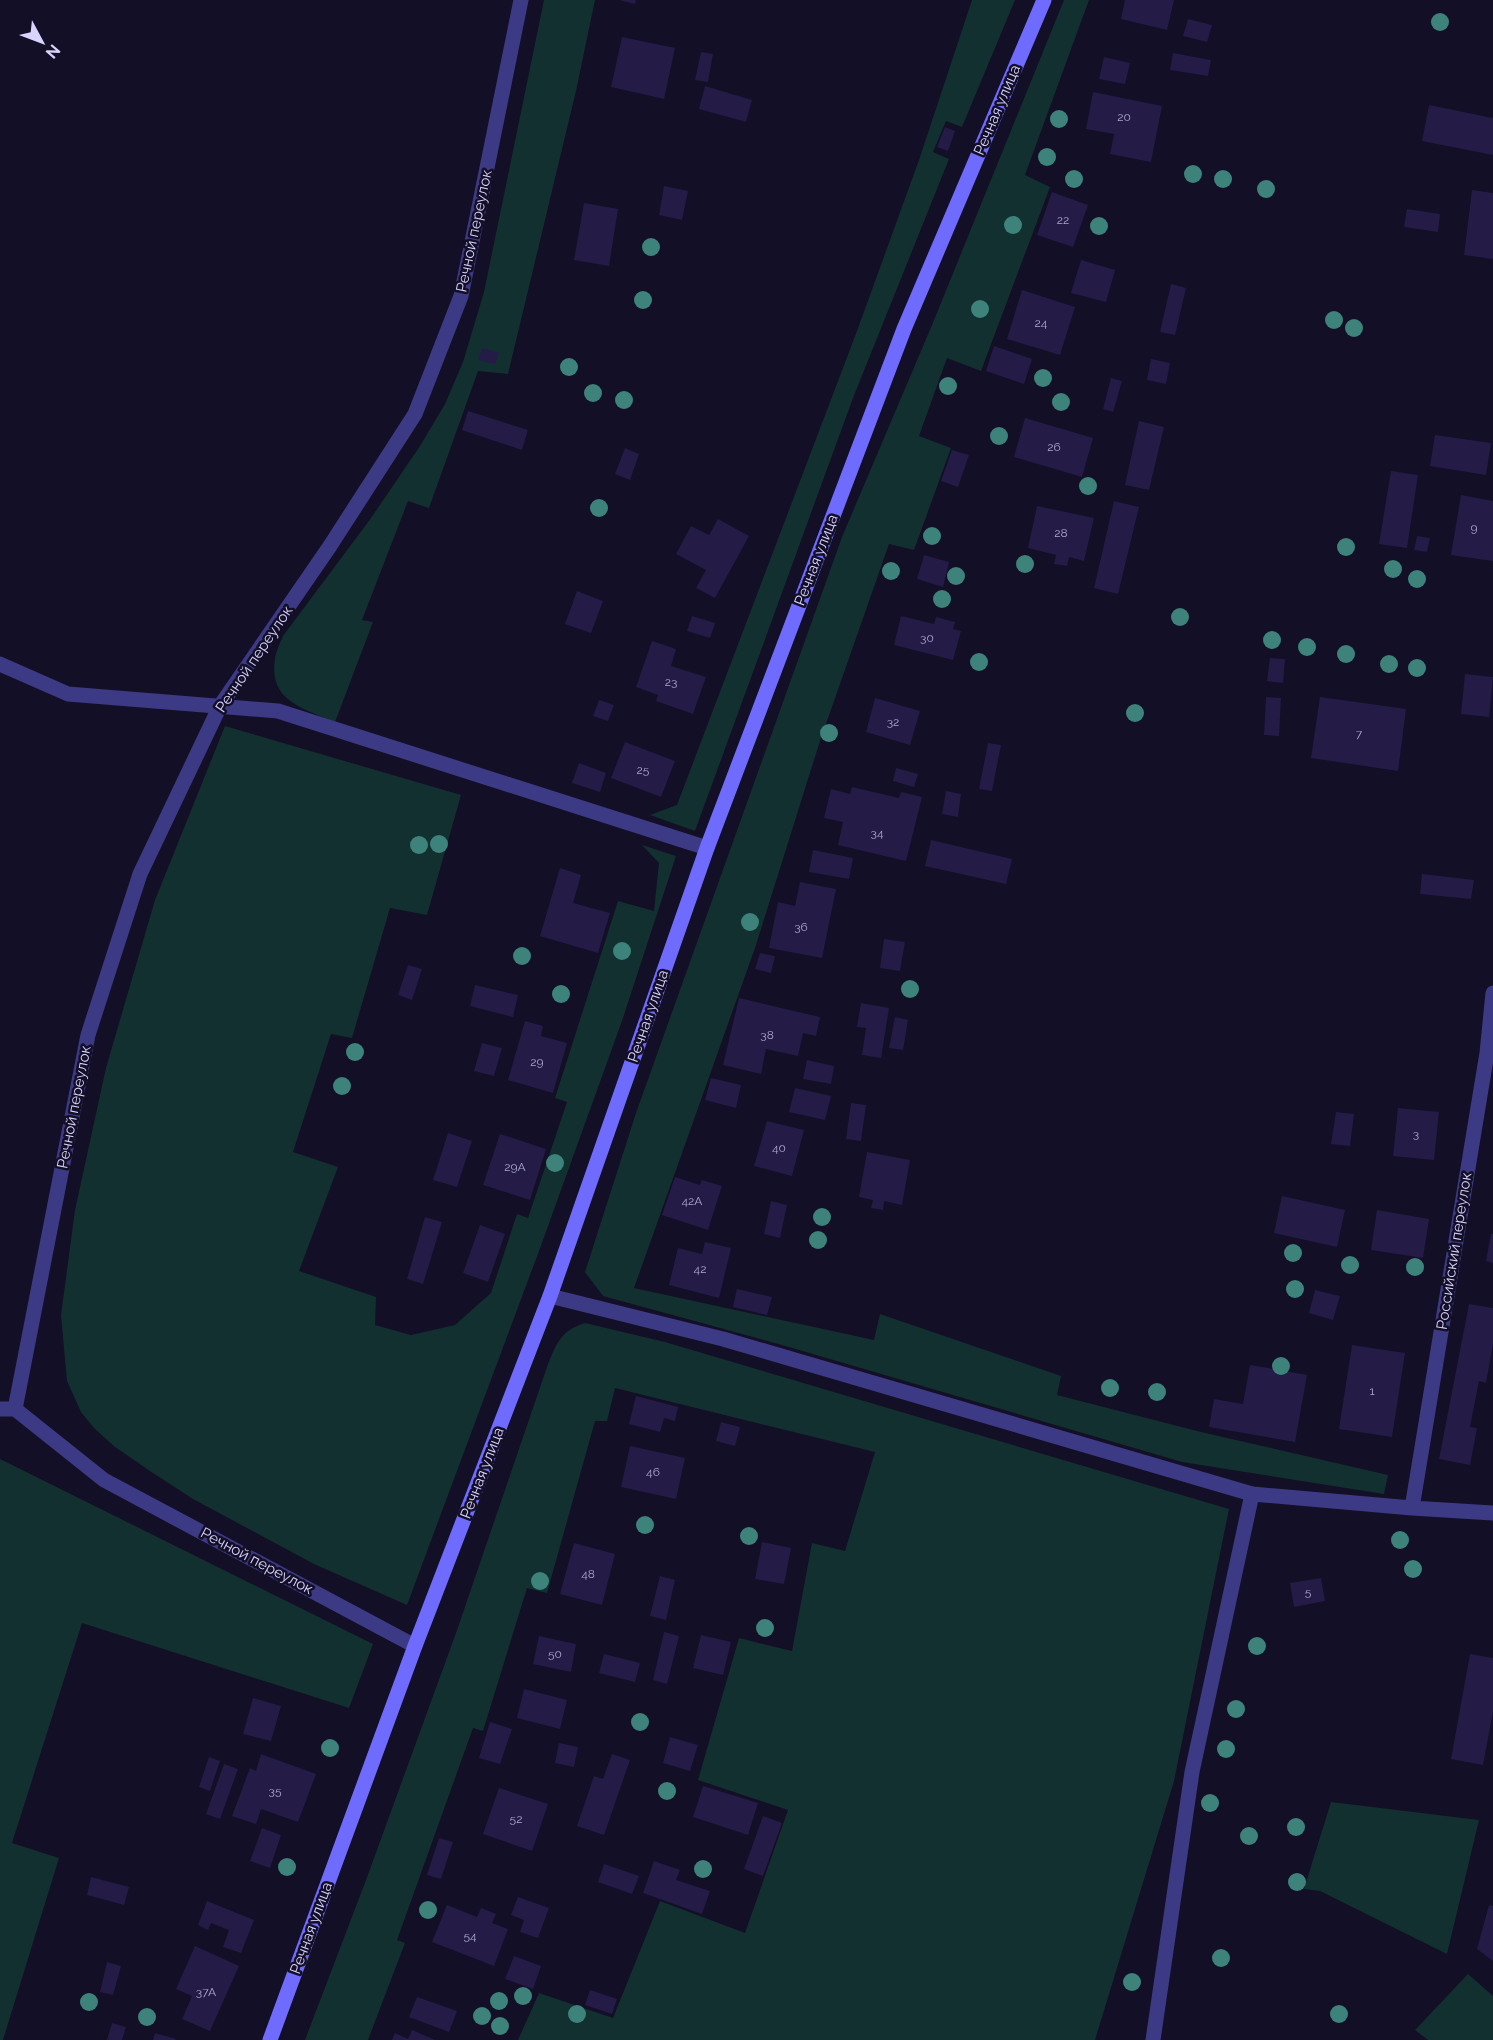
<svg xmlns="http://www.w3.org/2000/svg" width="1493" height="2040" font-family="Raleway,sans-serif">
	<rect width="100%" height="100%" fill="#130f26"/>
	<path fill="#12302f" d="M544 0H595L576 91 508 374 478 371 429 508 408 501 362 620 373 622 335 722C304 709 268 701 275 659 276 651 280 643 283 636L371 518 420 446 445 404 463 362 484 292Z
		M972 0H1015L962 127 946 121 933 152 949 159 853 398 695 831 650 815 677 805 857 331 919 160Z
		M1064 0H1089L1025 175 1050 187 981 371 947 358 919 436 951 448 914 550 889 544 820 741 755 948 634 1288 874 1340 880 1314 1061 1376 1057 1395 1201 1432 1388 1475 1384 1494 1182 1462 782 1345 603 1296 585 1272 636 1113 842 537 932 325Z
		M225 726 461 795 427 915 390 908 352 1038 331 1034 293 1152 338 1167 299 1271 376 1297 375 1325 411 1335 455 1325 491 1293 517 1214 528 1218 567 1102 555 1098 618 901 654 911 659 863 642 845 676 856 622 1021 539 1251 407 1605 314 1564 193 1499 150 1471 115 1447 95 1429 81 1412 67 1381 61 1315 75 1210 106 1068 155 900Z
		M585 1323 665 1342 1229 1509 1174 1781 1095 2040H518L539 1993 613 2018 660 1901 745 1933 788 1810 698 1780 739 1638 792 1651 812 1543 845 1551 875 1452 615 1388 607 1421H595L547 1593 527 1588 483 1731 473 1728 397 1940 405 1943 368 2040H305L366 1880 456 1633 547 1367C556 1344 560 1331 585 1323Z
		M0 1459 373 1644 349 1708 82 1623 12 1843 59 1858 3 2040H0Z
		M1331 1802 1479 1820 1447 1954 1320 1891 1304 1889Z
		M1468 1974 1493 1996V2040H1428L1415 2030Z"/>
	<path fill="#241b47" d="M619 0H636L635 4Z
		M1125 0H1174L1167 30 1121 19Z
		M1188 19 1212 25 1207 42 1183 36Z
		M622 37 675 48 664 99 611 87Z
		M701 52 713 54 708 82 695 80Z
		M1173 53 1211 60 1208 76 1170 70Z
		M1104 57 1130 63 1125 84 1099 79Z
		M705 86 752 100 746 122 699 109Z
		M1093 92 1162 106 1151 162 1110 154 1114 134 1086 129Z
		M1429 105 1493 118V155L1422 141Z
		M945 127 955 131 948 151 937 147Z
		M664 186 688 191 682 220 659 215Z
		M1472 190 1493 193V259L1464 255Z
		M1052 192 1088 205 1073 247 1037 235Z
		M584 203 618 209 609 266 574 260Z
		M1407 209 1440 214 1438 232 1404 227Z
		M1081 260 1115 270 1106 302 1071 293Z
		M1171 284 1186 288 1175 335 1160 332Z
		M1022 290 1075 307 1060 355 1007 339Z
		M994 346 1032 359 1024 384 986 371Z
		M482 348 499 353 495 364 478 360Z
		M1151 359 1170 363 1166 384 1147 380Z
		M1111 378 1122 381 1113 412 1103 409Z
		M468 411 528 430 522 450 462 430Z
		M1025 418 1093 438 1082 477 1014 457Z
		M1139 421 1164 427 1149 490 1125 485Z
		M1435 435 1491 443 1486 475 1430 466Z
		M625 448 639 454 630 480 615 474Z
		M952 450 969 455 958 487 941 481Z
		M1391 471 1418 475 1407 548 1379 544Z
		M1461 495 1493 501V561L1451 555Z
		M1114 501 1139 507 1118 594 1094 588Z
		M1037 506 1094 518 1084 561 1069 557 1067 566 1054 564 1056 555 1028 548Z
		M718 519 749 536 715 598 696 588 706 570 676 554 691 526 709 535Z
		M1417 536 1430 538 1427 552 1414 550Z
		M924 555 949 562 943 587 917 579Z
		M577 591 603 601 591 633 565 624Z
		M692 616 715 623 710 638 687 631Z
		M901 616 934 624 936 617 955 622 953 629 961 631 953 660 894 645Z
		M652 641 676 649 671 666 706 677 693 714 656 701 658 695 636 687Z
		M1270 658 1285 659 1283 683 1267 681Z
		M1465 674 1493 677 1489 717 1461 714Z
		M1266 697 1281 698 1279 736 1264 735Z
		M1320 697 1406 709 1398 771 1311 758Z
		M875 698 920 711 910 745 866 732Z
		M599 700 614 705 608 721 593 716Z
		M625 742 675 761 661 797 611 778Z
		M988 743 1001 745 992 791 979 789Z
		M579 763 606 773 600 792 572 783Z
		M896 768 918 774 914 787 893 781Z
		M852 787 899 798 901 792 922 797 906 861 838 845 843 822 824 818 831 789 850 794Z
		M946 791 961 794 958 817 942 814Z
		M931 840 1012 859 1006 884 925 866Z
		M813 850 853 858 849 879 809 872Z
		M560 868 581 875 573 903 610 913 598 953 540 936Z
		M1422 874 1474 880 1471 899 1420 894Z
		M800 882 836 889 822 958 769 948 778 902 795 906Z
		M884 939 905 942 900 971 880 968Z
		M760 953 775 956 771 973 755 969Z
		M408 965 422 969 412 1000 398 995Z
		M475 985 518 995 513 1017 470 1006Z
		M739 998 820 1017 816 1036 803 1033 798 1056 766 1049 761 1074 723 1065Z
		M861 1003 889 1008 881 1058 862 1055 866 1028 857 1027Z
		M895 1017 908 1020 903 1050 889 1048Z
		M525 1021 543 1026 541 1036 567 1043 553 1093 508 1080Z
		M482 1043 502 1048 494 1076 474 1071Z
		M807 1060 834 1066 831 1084 803 1079Z
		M711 1078 741 1085 736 1108 705 1100Z
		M795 1088 831 1096 825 1120 789 1112Z
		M851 1103 866 1105 861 1141 846 1139Z
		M1398 1108 1439 1112 1434 1160 1393 1156Z
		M1336 1112 1354 1114 1350 1146 1331 1144Z
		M767 1121 804 1130 792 1176 754 1166Z
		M448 1133 472 1141 457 1187 433 1180Z
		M500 1134 546 1149 530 1200 483 1185Z
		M867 1152 910 1160 902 1205 884 1201 883 1210 871 1208 873 1200 859 1197Z
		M675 1177 700 1185 702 1180 722 1186 708 1230 662 1215Z
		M1282 1196 1345 1210 1337 1247 1274 1233Z
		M771 1201 787 1205 780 1238 764 1234Z
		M1377 1210 1429 1219 1423 1258 1371 1250Z
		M425 1217 442 1222 423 1284 407 1279Z
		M480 1225 505 1234 488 1282 463 1273Z
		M1491 1234H1493V1263L1486 1261Z
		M705 1242 731 1248 719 1298 669 1285 678 1248 702 1254Z
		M737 1289 772 1297 767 1315 733 1307Z
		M1315 1290 1340 1296 1333 1320 1309 1313Z
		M1469 1304 1493 1308V1344L1486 1383 1479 1381 1470 1427 1477 1428 1470 1465 1439 1459Z
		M1352 1345 1405 1353 1392 1437 1339 1429Z
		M1250 1365 1307 1375 1295 1442 1209 1427 1214 1399 1243 1404Z
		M636 1396 678 1407 675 1421 664 1418 660 1432 629 1424Z
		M721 1422 740 1427 735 1446 716 1441Z
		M630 1446 685 1458 676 1499 621 1487Z
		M762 1542 791 1548 784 1584 755 1579Z
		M574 1543 615 1554 602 1605 560 1594Z
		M660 1576 675 1580 666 1620 650 1616Z
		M1321 1578 1325 1601 1294 1607 1290 1583Z
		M664 1632 679 1636 667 1684 653 1680Z
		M701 1635 731 1642 723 1675 693 1668Z
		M539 1636 576 1644 571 1672 533 1664Z
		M604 1654 640 1663 635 1682 599 1673Z
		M1470 1654 1493 1658V1712L1483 1765 1451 1759Z
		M524 1689 567 1700 560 1729 517 1718Z
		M253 1698 281 1706 271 1741 243 1734Z
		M490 1722 512 1729 500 1764 479 1758Z
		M670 1737 698 1745 690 1771 663 1763Z
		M559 1743 578 1747 574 1767 555 1763Z
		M261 1754 316 1774 298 1822 261 1809 256 1824 232 1816 250 1768 256 1771Z
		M612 1754 630 1760 604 1835 577 1826 594 1776 603 1779Z
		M209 1757 220 1761 210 1791 199 1787Z
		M224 1764 238 1769 220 1819 206 1814Z
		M703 1786 758 1803 748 1835 693 1817Z
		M499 1788 548 1804 532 1851 483 1834Z
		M763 1816 782 1823 763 1876 744 1869Z
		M262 1828 281 1835 270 1868 250 1861Z
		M439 1838 453 1842 441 1879 427 1875Z
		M654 1861 680 1870 676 1880 710 1891 702 1914 643 1893Z
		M604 1864 639 1876 632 1894 598 1882Z
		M91 1877 129 1887 124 1905 87 1895Z
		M518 1897 549 1908 538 1938 520 1932 524 1920 511 1915Z
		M207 1901 254 1920 241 1953 223 1947 229 1930 211 1923 208 1930 198 1925Z
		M447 1905 477 1917 481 1908 496 1914 492 1923 508 1929 494 1966 432 1942Z
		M1489 1905 1493 1906V1961L1477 1949Z
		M195 1946 239 1966 210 2031 182 2019 192 1996 176 1989Z
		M514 1956 541 1966 533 1989 505 1979Z
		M107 1962 121 1966 113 1995 100 1992Z
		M590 1990 617 1999 612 2014 585 2005Z
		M417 1997 457 2011 449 2032 409 2017Z
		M112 2023 126 2027 122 2040H107Z
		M412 2030 435 2040H392L395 2033 408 2039Z
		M155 2033 176 2039 175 2040H153Z"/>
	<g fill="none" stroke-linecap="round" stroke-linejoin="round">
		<path stroke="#3d3a85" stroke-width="15" d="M1153 2040 1192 1772 1252 1494"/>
		<path stroke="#3d3a85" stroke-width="15" d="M0 664 68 694 278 711 707 848
			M550 1296 723 1339 1252 1494 1412 1508 1493 1513
			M0 1409H15L88 1035 140 874 220 706 330 546 415 414 461 296 521 0
			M15 1409 104 1480 415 1646
			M1412 1508 1487 1053 1493 993"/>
		<path stroke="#6f6bff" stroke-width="15" d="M270 2040 415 1646 550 1296 707 848 904 329 1044 0"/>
	</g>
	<g fill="#3d827b">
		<circle cx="1440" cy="22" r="9"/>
		<circle cx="1059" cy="119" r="9"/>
		<circle cx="1047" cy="157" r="9"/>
		<circle cx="1193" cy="174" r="9"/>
		<circle cx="1074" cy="179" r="9"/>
		<circle cx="1223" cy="179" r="9"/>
		<circle cx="1266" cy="189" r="9"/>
		<circle cx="1013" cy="225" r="9"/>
		<circle cx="1099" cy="226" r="9"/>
		<circle cx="651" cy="247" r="9"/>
		<circle cx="643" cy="300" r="9"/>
		<circle cx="980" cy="309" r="9"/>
		<circle cx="1334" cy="320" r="9"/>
		<circle cx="1354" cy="328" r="9"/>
		<circle cx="569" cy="367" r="9"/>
		<circle cx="1043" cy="378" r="9"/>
		<circle cx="948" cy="386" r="9"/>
		<circle cx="593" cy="393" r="9"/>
		<circle cx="624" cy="400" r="9"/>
		<circle cx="1061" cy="402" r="9"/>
		<circle cx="999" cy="436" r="9"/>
		<circle cx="1088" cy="486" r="9"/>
		<circle cx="599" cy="508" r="9"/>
		<circle cx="932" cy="536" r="9"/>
		<circle cx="1346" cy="547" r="9"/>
		<circle cx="1025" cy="564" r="9"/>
		<circle cx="1393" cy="569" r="9"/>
		<circle cx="891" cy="571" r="9"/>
		<circle cx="956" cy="576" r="9"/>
		<circle cx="1417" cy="579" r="9"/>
		<circle cx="942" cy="599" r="9"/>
		<circle cx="1180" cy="617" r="9"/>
		<circle cx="1272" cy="640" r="9"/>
		<circle cx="1307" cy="647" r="9"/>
		<circle cx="1346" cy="654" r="9"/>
		<circle cx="979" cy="662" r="9"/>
		<circle cx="1389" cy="664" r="9"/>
		<circle cx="1417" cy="668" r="9"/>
		<circle cx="1135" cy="713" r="9"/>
		<circle cx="829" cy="733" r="9"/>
		<circle cx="439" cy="844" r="9"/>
		<circle cx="419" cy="845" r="9"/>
		<circle cx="750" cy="922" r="9"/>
		<circle cx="622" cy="951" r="9"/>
		<circle cx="522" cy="956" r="9"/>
		<circle cx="910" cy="989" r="9"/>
		<circle cx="561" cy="994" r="9"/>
		<circle cx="355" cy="1052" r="9"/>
		<circle cx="342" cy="1086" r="9"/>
		<circle cx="555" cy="1163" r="9"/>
		<circle cx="822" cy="1217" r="9"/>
		<circle cx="818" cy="1240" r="9"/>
		<circle cx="1293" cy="1253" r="9"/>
		<circle cx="1350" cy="1265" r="9"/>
		<circle cx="1415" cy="1267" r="9"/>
		<circle cx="1295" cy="1289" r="9"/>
		<circle cx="1281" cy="1366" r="9"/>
		<circle cx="1110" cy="1388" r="9"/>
		<circle cx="1157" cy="1392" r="9"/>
		<circle cx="645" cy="1525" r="9"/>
		<circle cx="749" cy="1536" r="9"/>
		<circle cx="1400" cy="1540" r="9"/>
		<circle cx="1413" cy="1569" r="9"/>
		<circle cx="540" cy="1581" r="9"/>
		<circle cx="765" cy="1628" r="9"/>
		<circle cx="1257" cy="1646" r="9"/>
		<circle cx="1236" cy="1709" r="9"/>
		<circle cx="640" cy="1722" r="9"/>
		<circle cx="330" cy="1748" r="9"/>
		<circle cx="1226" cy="1749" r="9"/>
		<circle cx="667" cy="1791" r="9"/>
		<circle cx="1210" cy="1803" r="9"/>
		<circle cx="1296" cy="1827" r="9"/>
		<circle cx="1249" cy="1836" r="9"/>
		<circle cx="287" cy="1867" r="9"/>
		<circle cx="703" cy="1869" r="9"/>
		<circle cx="1297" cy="1882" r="9"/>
		<circle cx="428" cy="1910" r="9"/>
		<circle cx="1221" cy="1958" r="9"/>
		<circle cx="1132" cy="1982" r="9"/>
		<circle cx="523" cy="1996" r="9"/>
		<circle cx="499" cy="2001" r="9"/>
		<circle cx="89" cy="2002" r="9"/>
		<circle cx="577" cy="2014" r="9"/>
		<circle cx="1339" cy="2014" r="9"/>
		<circle cx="482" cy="2016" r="9"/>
		<circle cx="147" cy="2017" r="9"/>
		<circle cx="500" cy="2026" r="9"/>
	</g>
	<g text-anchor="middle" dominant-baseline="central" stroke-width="5" stroke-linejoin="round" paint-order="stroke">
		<g font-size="12" fill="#aca6d1">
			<text x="1124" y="117">20</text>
			<text x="1063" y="220">22</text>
			<text x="1041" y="323">24</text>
			<text x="1054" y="447">26</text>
			<text x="1474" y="528">9</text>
			<text x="1061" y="533">28</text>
			<text x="927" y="638">30</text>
			<text x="671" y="682">23</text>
			<text x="893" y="722">32</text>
			<text x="1359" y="734">7</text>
			<text x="643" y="770">25</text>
			<text x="877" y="833">34</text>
			<text x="801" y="927">36</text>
			<text x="767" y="1035">38</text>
			<text x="537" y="1062">29</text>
			<text x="1416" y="1134">3</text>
			<text x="779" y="1148">40</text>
			<text x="515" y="1167">29А</text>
			<text x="692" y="1201">42А</text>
			<text x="700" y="1269">42</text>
			<text x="1372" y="1391">1</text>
			<text x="653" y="1472">46</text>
			<text x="588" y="1574">48</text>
			<text x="1308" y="1592">5</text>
			<text x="555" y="1654">50</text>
			<text x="275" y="1791">35</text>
			<text x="516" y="1819">52</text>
			<text x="470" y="1936">54</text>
			<text x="206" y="1992">37А</text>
		</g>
		<g font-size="15" fill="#d9d4ff" stroke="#130f26">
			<text transform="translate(997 110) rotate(-67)">Речная улица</text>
			<text transform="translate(474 231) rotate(-78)">Речной переулок</text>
			<text transform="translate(816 560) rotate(-69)">Речная улица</text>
			<text transform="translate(254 659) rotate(-56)">Речной переулок</text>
			<text transform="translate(648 1016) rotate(-71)">Речная улица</text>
			<text transform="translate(74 1107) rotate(-79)">Речной переулок</text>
			<text transform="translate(1454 1251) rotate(-81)">Российский переулок</text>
			<text transform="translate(482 1473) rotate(-69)">Речная улица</text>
			<text transform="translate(257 1561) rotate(28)">Речной переулок</text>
			<text transform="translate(311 1928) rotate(-70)">Речная улица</text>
		</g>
	</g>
	<g transform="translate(42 42) rotate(131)" stroke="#130f26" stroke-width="4.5" paint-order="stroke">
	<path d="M0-4.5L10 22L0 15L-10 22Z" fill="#d9d4ff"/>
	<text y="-9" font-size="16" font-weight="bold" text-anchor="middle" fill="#d9d4ff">N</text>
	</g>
</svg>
